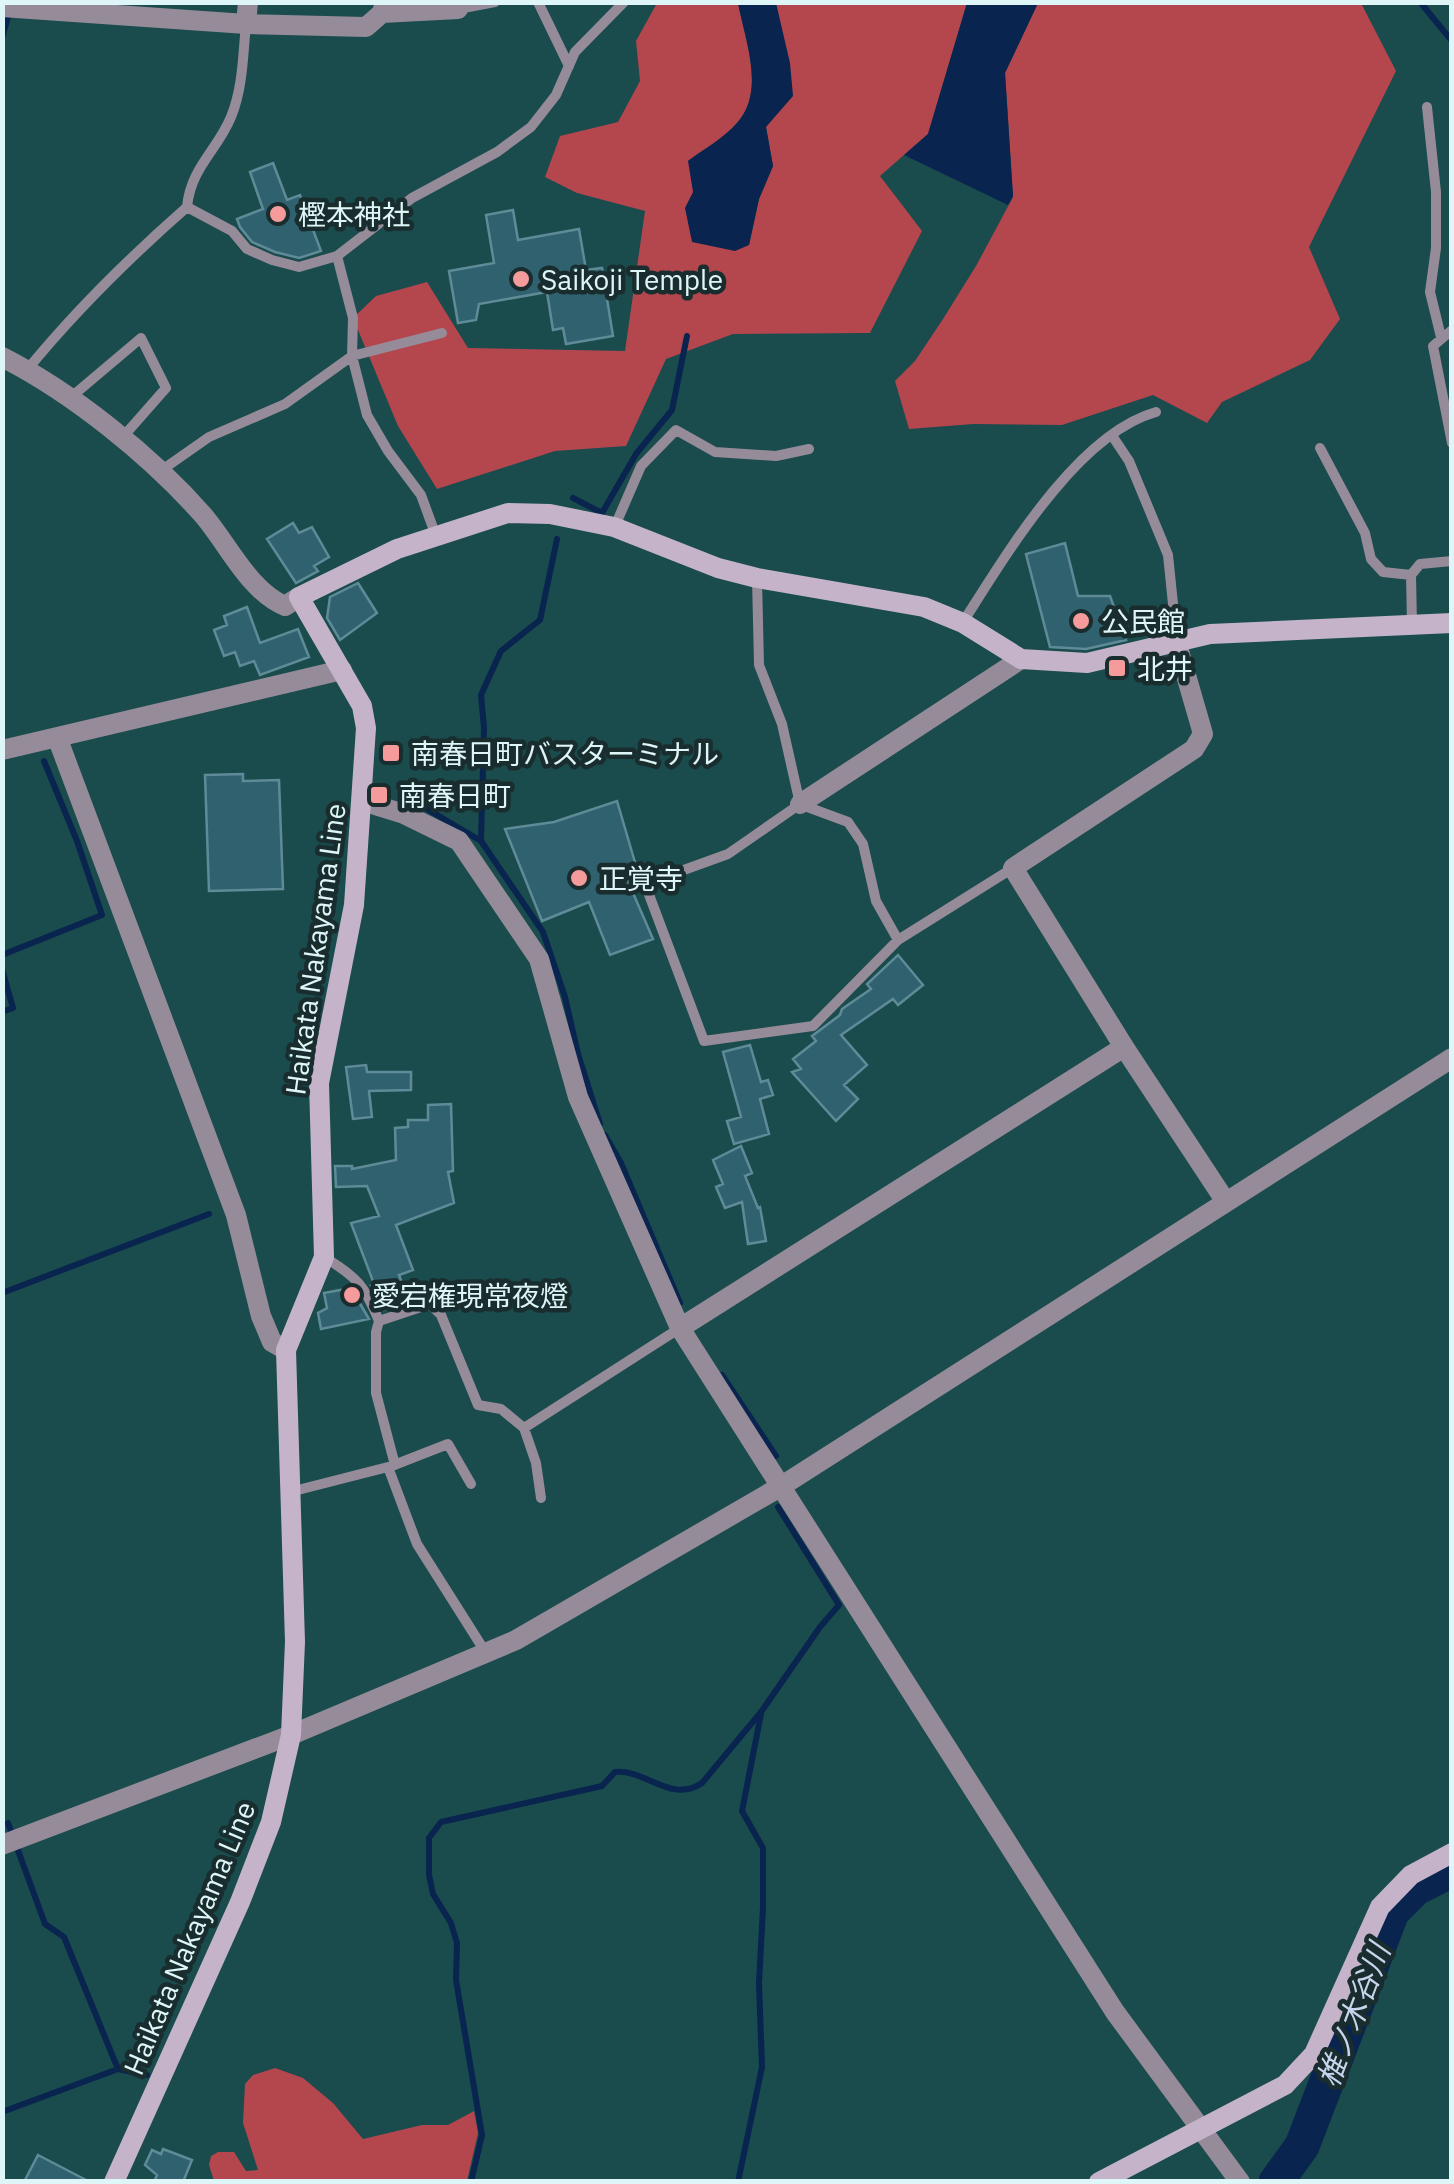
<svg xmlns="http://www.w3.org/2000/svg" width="1454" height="2184" font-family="'IBM Plex Sans','Noto Sans JP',sans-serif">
	<rect width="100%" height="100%" fill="#1a4b4d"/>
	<path fill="#b4464e" d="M657 3H738C745 40 766 91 737 123 724 138 704 149 688 161L749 245 759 199 773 166 766 127 778 19 776 3H967L928 134 880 176 922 231 870 333 733 334 666 359 626 446 555 451 437 489 398 426 353 318 376 296 427 282 468 348 625 351 645 211 577 193 545 177 560 136 618 122 640 81 636 41Z
		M1038 3H1361L1396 71 1309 247 1340 319 1310 360 1222 402 1207 423 1153 395 1062 425 973 424 909 429 895 381 915 361 943 319 976 266 1013 197 1005 73Z
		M275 2068 303 2078 333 2103 363 2139 422 2125H448L474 2111 478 2133 467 2181H214L209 2165 211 2156 218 2152H234L246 2171 258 2170 243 2123 245 2084 253 2075Z"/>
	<path fill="#08244f" d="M738 3H776L790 63 793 96 766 127 773 166 759 199 749 245 735 251 692 242 685 208 693 192 688 161C704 149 724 138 737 123 766 91 745 40 738 3Z
		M967 3H1038L1005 73 1013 196 1008 205 904 155 928 134Z"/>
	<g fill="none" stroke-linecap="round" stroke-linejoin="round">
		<path stroke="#08244f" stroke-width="6" d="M1420 2 1452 41
			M2 38 9 13
			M573 498 602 513 636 454 672 410 687 336
			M422 806 481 841 543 932 565 997 578 1054 600 1124
			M481 840 484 728 481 695 501 651 540 620 557 539
			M2 955 102 915 77 841 44 761
			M2 969 13 1008 2 1012
			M605 1135 621 1163 680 1303
			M2 1293 209 1214
			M722 1375 776 1456
			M8 1823 45 1924 64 1937 118 2069
			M2 2112 118 2069 147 2075
			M471 2182 482 2135 456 1980 457 1943 451 1923 433 1894 429 1875V1838L441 1822 602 1786 615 1772C646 1769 671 1804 702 1783L761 1712 820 1627 839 1605 778 1507
			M738 2182 762 2067 759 1983 763 1908V1848L742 1811 761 1714"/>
		<path stroke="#08244f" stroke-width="35" d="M1276 2182 1302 2146 1392 1912 1416 1888 1452 1870"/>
	</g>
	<path fill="#30616f" stroke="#5f8b98" stroke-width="2.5" d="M273 163 287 200 300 195 321 251 299 258 275 252 252 242 240 227 237 219 263 209 250 172Z
		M513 210 518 240 579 229 586 270 602 268 613 336 566 344 563 328 553 330 547 292 479 304 476 320 458 323 449 271 494 263 486 215Z
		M293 523 299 533 312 527 329 557 314 566 318 571 296 583 267 539Z
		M1065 543 1078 596H1110L1126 640 1086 649 1050 647 1026 554Z
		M358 583 377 613 340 640 327 618 330 597Z
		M247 607 260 643 298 629 309 657 260 675 254 661 240 666 235 652 224 656 214 630 227 625 224 616Z
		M243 774V781L279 780 283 889 209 891 205 775Z
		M617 801 639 876 627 879 653 939 610 955 589 902 542 921 505 829 554 822Z
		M898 955 923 985 898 1005 893 999 841 1035 867 1065 844 1085 858 1099 836 1121 792 1072 801 1069 793 1059 816 1041 812 1036 840 1015 842 1009 871 989 867 984Z
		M750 1045 761 1082 768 1080 773 1095 760 1099 769 1134 734 1144 727 1121 741 1117 723 1052Z
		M366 1065 367 1072H411V1090L369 1091 372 1117 353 1119 346 1067Z
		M451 1104 453 1171 448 1172 454 1203 396 1225 413 1270 399 1275 409 1302 384 1310 371 1285 374 1284 351 1223 379 1216 367 1186 336 1187 335 1166H352V1169L396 1160 395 1128 408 1127V1120H428V1105Z
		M741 1146 752 1173 745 1176 758 1208 760 1207 766 1241 748 1244 742 1202 725 1208 716 1187 723 1184 713 1160Z
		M351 1288 369 1319 321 1329 318 1313 327 1308 324 1293Z
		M163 2149 192 2160 183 2182H154L157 2175 145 2165 152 2150 161 2154Z
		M38 2155 90 2182H24Z"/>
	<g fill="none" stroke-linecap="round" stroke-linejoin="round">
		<path stroke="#968b99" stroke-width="10" d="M538 2 569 66
			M458 9 495 2
			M1427 107 1436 192V248L1430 292 1441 337
			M187 207 232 231 247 249 272 260 299 267 337 256 412 198 497 152 531 127 556 95 575 52 624 2
			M337 256 353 318 352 356 367 415 388 451 421 495 436 536
			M1452 330 1433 346 1452 443
			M27 370C76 310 129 258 187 207 191 167 217 151 231 117 243 88 243 54 246 24
			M70 398 141 338 166 388 122 438
			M1113 437 1129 461 1168 555 1177 643
			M1320 448 1365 533 1371 559 1383 572 1411 575
			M159 472 209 437 285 404 352 356 442 333
			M615 526 641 466 676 430 715 452 776 456 809 449
			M757 579 759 665 782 724 800 804
			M963 622C1006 555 1077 434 1156 412
			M1412 625 1411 575 1420 564 1452 561
			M800 804 728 854 645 884 704 1041 813 1026 898 940 1013 868
			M802 805 848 822 863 844 876 901 898 940
			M324 1257C357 1277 365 1286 379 1321L430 1304 441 1315 478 1405 501 1409 524 1428 680 1328
			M379 1321 376 1332V1393L395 1465
			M524 1428 536 1463 541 1498
			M389 1467 448 1444 471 1484
			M290 1492 388 1467 417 1544 486 1653"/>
		<path stroke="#968b99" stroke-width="20" d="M2 7 246 24 366 27 382 13 385 2
			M382 13 458 9
			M246 24 248 2
			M2 357C73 393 151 456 203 515 228 544 249 591 285 606L299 597
			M1177 644 1203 734 1194 749 1013 868 1124 1047 1226 1202
			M57 737 236 1215 261 1316 272 1342 286 1350
			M2 750 342 670
			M363 795 375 805 404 814 459 841 539 959 578 1097 680 1328 1115 2012 1240 2182
			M800 804 1021 659
			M680 1328 1124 1047
			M2 1845 291 1735 516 1640 780 1487 1452 1058"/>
		<path stroke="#c5b4c9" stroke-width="20" d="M114 2182 240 1902 271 1822 291 1735 295 1642 286 1350 324 1257 319 1083 354 905 366 728 362 706 299 597 397 549 508 513 550 514 614 527 718 568 757 578 924 607 963 623 1021 659 1087 663 1210 634 1452 623
			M1099 2182 1285 2085 1314 2054 1380 1907 1411 1875 1452 1853"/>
	</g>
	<g fill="#f59b9c" stroke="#192d2e" stroke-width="4">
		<circle cx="278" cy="214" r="10"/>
		<circle cx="521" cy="279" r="10"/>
		<circle cx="1081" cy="621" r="10"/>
		<rect x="1107" y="658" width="20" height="20" rx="5"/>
		<rect x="381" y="743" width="20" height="20" rx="5"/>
		<rect x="369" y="785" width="20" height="20" rx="5"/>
		<circle cx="579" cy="878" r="10"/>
		<circle cx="352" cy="1295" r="10"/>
	</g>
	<g text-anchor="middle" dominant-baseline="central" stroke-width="9" stroke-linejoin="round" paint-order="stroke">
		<g font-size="28" fill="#def6f7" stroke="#192d2e" text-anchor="start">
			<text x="298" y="214">樫本神社</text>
			<text x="541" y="279">Saikoji Temple</text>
			<text x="1101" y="621">公民館</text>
			<text x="1137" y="668">北井</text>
			<text x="411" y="753">南春日町バスターミナル</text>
			<text x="399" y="795">南春日町</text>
			<text x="599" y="878">正覚寺</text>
			<text x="372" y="1295">愛宕権現常夜燈</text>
		</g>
		<g font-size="28" fill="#def6f7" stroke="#192d2e">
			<text transform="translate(315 949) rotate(-82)">Haikata Nakayama Line</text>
			<text transform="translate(189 1938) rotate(-67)">Haikata Nakayama Line</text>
		</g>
		<g font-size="30" font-style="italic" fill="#c7d5ec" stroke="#192d2e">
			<text transform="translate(1353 2015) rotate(-69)">椎ノ木谷川</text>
		</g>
	</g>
	<rect width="1454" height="2184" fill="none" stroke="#def6f7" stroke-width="10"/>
</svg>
